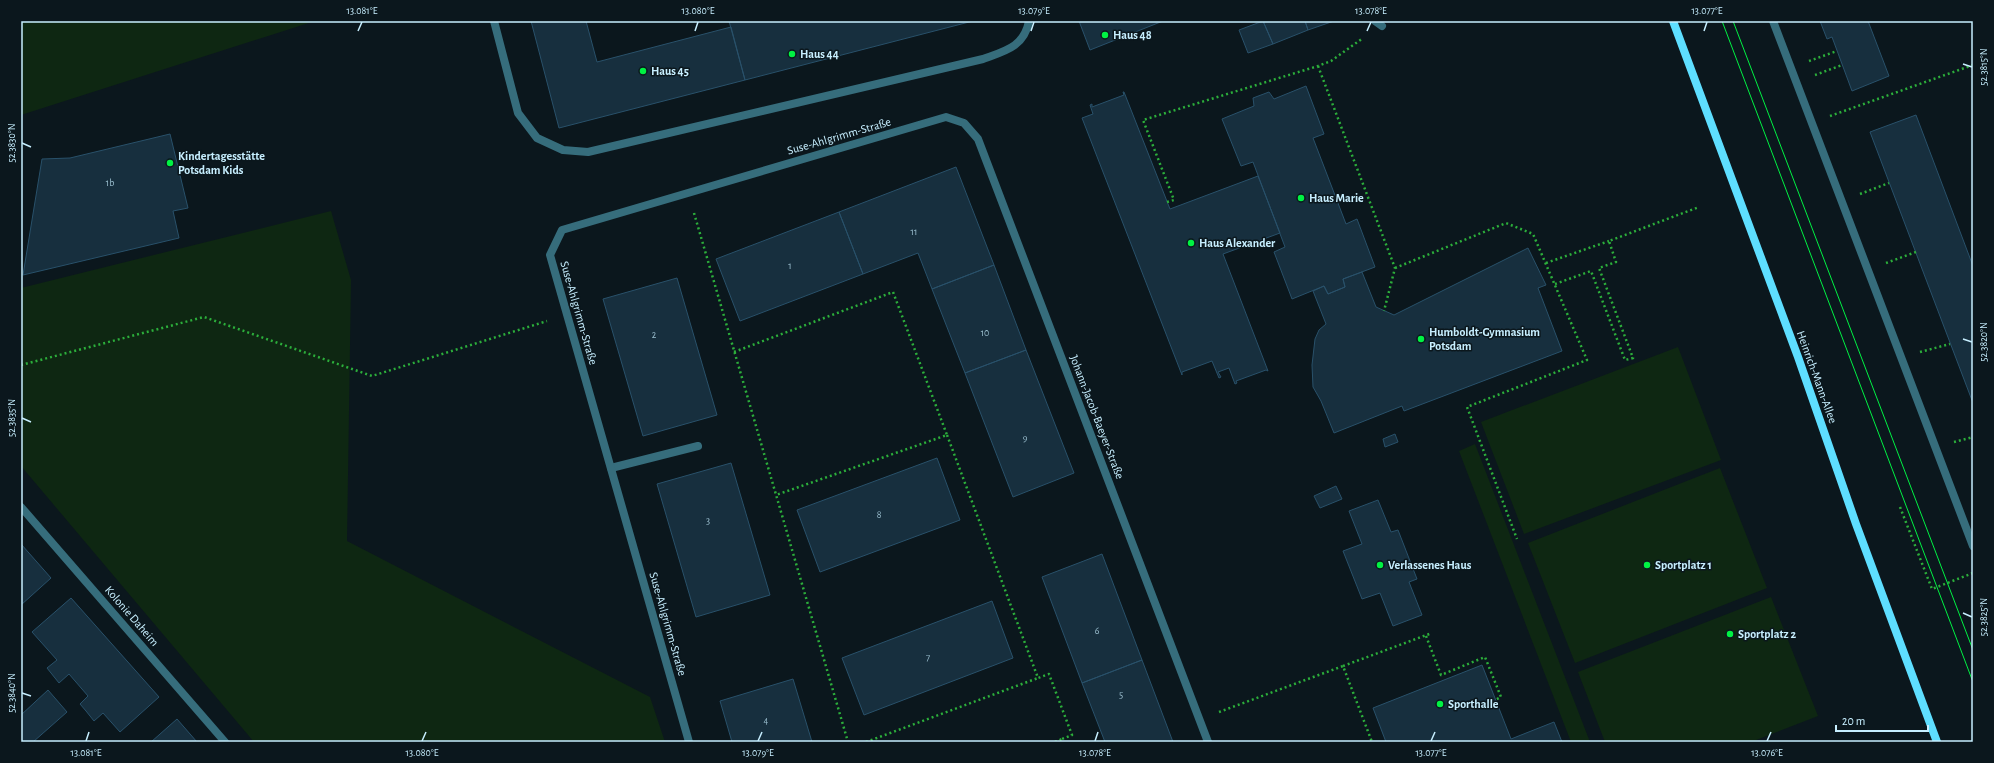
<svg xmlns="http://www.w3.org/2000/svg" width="1994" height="763" font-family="'Alegreya Sans',sans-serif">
	<rect width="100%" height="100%" fill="#0b171d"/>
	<path fill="#0e2712" d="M21 21H315L21 115Z
		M331 211 351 280 347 541 650 697 665 742H254L21 466V288Z
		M1678 347 1721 460 1524 534 1481 422Z
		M1475 444 1590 742H1571L1459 451Z
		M1720 468 1767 588 1575 663 1528 543Z
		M1771 597 1818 716 1751 742H1605L1578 672Z"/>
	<path fill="#172f3e" stroke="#29516a" d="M531 21H586L597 62 731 27 745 80 559 128Z
		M729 21H973L745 80Z
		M1079 21H1163L1090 50Z
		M1263 21 1273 44 1248 53 1239 30Z
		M1263 21H1305L1308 30 1273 44Z
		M1305 21H1334L1308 30Z
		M1820 21H1868L1889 76 1852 91 1832 37 1827 39Z
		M1306 86 1324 134 1313 138 1346 224 1357 219 1375 267 1343 279 1345 287 1328 294 1324 286 1292 299 1274 252 1285 247 1253 162 1241 166 1222 119 1254 106 1253 98 1269 92 1274 99Z
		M1123 92H1124L1170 209 1258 176 1280 233 1223 254 1268 371 1266 370 1236 381 1237 383 1235 384 1229 368 1218 372 1221 377 1219 378 1212 361 1182 372V375L1082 118 1093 114 1090 105 1092 104V107L1124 95Z
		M1916 115 1973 266V403L1870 132Z
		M170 134 188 208 173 211 179 238 23 275 42 159 70 158Z
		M956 167 994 265 932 289 918 253 863 274 839 212Z
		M839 212 863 274 740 321 716 259Z
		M1528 248 1546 285 1538 288 1562 351 1404 411 1402 406 1334 433 1321 401 1313 387 1312 365 1315 339 1319 330 1326 324 1313 291 1324 286 1328 294 1345 287 1343 279 1362 272 1376 307 1394 315Z
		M994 265 1026 350 965 373 932 289Z
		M677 278 717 415 643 436 603 299Z
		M1026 350 1074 473 1013 497 965 373Z
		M1395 434 1398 442 1385 447 1383 439Z
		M937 458 960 520 820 572 797 510Z
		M731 463 770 595 696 617 657 484Z
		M1336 486 1342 499 1320 508 1314 496Z
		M1378 500 1391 532 1398 530 1417 579 1409 582 1422 615 1393 626 1380 593 1362 599 1343 551 1362 544 1349 511Z
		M21 544 51 578 21 605Z
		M1102 554 1142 660 1082 683 1042 577Z
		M71 598 159 697 120 732 103 713 94 721 86 711 80 704 88 696 69 674 59 683 47 668 57 660 32 632Z
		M992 601 1013 658 864 715 842 658Z
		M1142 660 1173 742H1105L1082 683Z
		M1482 665 1511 739 1554 722 1562 742H1386L1373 708Z
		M793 679 812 742H732L720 701Z
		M48 690 67 712 33 742H21V715Z
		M177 719 197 742H151Z"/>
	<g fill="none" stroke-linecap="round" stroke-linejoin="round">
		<path stroke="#2cae3b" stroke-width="2.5" stroke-dasharray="2 3" stroke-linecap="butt" d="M1809 61 1837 51
			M1318 66 1395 268 1384 311
			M1815 75 1842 65
			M1830 116 1973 65
			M1860 194 1889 183
			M1167 202 1174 200 1143 120 1318 66 1331 61 1363 38
			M694 213 848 742
			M1546 263 1609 241
			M1886 263 1916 252
			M1395 268 1506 223 1533 234 1587 360 1467 407 1517 539
			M1555 284 1591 271 1625 360 1633 358 1599 268 1616 262 1609 241 1699 207
			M734 352 893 292 947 435 776 495
			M1920 352 1950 344
			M21 365 204 317 372 376 547 321
			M947 435 1038 678 1049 674 1072 735 1062 739 1063 742
			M1954 442 1973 437
			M1900 507 1932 589 1973 573
			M1426 636 1441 675 1485 657 1501 697 1495 700
			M1343 666 1432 633
			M1219 712 1343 666 1372 742
			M866 742 1038 678
			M1055 742 1062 739"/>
		<path stroke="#366d7c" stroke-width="8" d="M494 21 518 113 537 138 563 150 588 152 983 59C1005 51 1024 47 1029 21
			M1375 21 1382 26
			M611 468 698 446"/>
		<path stroke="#366d7c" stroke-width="8" d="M1773 21 1973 546
			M21 507 225 742
			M689 742 550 255 562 230 946 117 964 123 978 139 1208 742"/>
		<path stroke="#5edeff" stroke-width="8" d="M1673 21 1798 357 1856 524 1937 742"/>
		<path stroke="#00f243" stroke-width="1" d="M1722 21 1973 682
			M1733 21 1973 650"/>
	</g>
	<path fill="none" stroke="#c7efff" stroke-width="1.5" d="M358 31 362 22M695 31 698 22M1031 31 1034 22M1367 31 1371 22M1704 31 1707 22M1963 64 1972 67M22 143 31 147M1963 339 1972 342M22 418 31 422M1963 613 1972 617M22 693 31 696M86 741 89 732M422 741 426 732M758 741 762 732M1095 741 1098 732M1431 741 1435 732M1767 741 1771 732"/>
	<g fill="#00f243" stroke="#0b171d" stroke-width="1.5">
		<circle cx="1105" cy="35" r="4"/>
		<circle cx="792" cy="54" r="4"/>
		<circle cx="643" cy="71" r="4"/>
		<circle cx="170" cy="163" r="4"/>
		<circle cx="1301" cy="198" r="4"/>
		<circle cx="1191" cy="243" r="4"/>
		<circle cx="1421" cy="339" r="4"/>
		<circle cx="1380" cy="565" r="4"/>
		<circle cx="1647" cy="565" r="4"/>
		<circle cx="1730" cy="634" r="4"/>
		<circle cx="1440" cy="704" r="4"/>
	</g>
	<g text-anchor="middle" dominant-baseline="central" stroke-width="3" stroke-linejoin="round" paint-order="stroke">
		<g font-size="10" fill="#9bbfcf">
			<text x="110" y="183">1b</text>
			<text x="914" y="232">11</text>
			<text x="790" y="266">1</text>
			<text x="985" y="333">10</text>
			<text x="654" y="335">2</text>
			<text x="1025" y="438">9</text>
			<text x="879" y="515">8</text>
			<text x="708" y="521">3</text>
			<text x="1097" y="631">6</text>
			<text x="928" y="658">7</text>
			<text x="1121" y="695">5</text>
			<text x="766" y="721">4</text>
		</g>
		<g font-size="12" font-weight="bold" fill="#c7efff" stroke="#0b171d" text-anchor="start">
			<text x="1113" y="35">Haus 48</text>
			<text x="800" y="54">Haus 44</text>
			<text x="651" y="71">Haus 45</text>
			<text x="178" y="156">Kindertagesstätte<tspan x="178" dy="14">Potsdam Kids</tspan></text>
			<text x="1309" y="198">Haus Marie</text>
			<text x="1199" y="243">Haus Alexander</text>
			<text x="1429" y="332">Humboldt-Gymnasium<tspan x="1429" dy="14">Potsdam</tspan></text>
			<text x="1388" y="565">Verlassenes Haus</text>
			<text x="1655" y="565">Sportplatz 1</text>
			<text x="1738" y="634">Sportplatz 2</text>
			<text x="1448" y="704">Sporthalle</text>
		</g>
		<g font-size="12" fill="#c7efff" stroke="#0b171d">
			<text transform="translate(839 136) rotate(-16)">Suse-Ahlgrimm-Straße</text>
			<text transform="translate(579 313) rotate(74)">Suse-Ahlgrimm-Straße</text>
			<text transform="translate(1817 377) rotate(70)">Heinrich-Mann-Allee</text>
			<text transform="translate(1097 417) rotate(69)">Johann-Jacob-Baeyer-Straße</text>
			<text transform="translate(132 616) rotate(49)">Kolonie Daheim</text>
			<text transform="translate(668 624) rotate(74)">Suse-Ahlgrimm-Straße</text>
		</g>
	</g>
	<rect width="1994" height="763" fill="none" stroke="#0b171d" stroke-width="44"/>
	<path d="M1836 725v6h92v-6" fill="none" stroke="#c7efff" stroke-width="2"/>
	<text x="1842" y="725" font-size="12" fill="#c7efff" stroke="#0b171d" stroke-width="3" paint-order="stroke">20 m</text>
	<rect x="22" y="22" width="1950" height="719" fill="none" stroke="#c7efff" stroke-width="1.5"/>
	<g font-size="10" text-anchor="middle" fill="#c7efff">
		<text x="362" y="14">13.081°E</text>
		<text x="698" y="14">13.080°E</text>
		<text x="1034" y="14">13.079°E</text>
		<text x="1371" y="14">13.078°E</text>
		<text x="1707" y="14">13.077°E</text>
		<text transform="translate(1983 67) rotate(-90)" y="4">52.3815°N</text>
		<text transform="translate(11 143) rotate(-90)" y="4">52.3830°N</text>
		<text transform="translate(1983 342) rotate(-90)" y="4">52.3820°N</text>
		<text transform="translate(11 418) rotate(-90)" y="4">52.3835°N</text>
		<text transform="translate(1983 617) rotate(-90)" y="4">52.3825°N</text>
		<text transform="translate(11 693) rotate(-90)" y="4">52.3840°N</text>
		<text x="86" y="756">13.081°E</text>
		<text x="422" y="756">13.080°E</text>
		<text x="758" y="756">13.079°E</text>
		<text x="1095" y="756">13.078°E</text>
		<text x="1431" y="756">13.077°E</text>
		<text x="1767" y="756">13.076°E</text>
	</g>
</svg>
